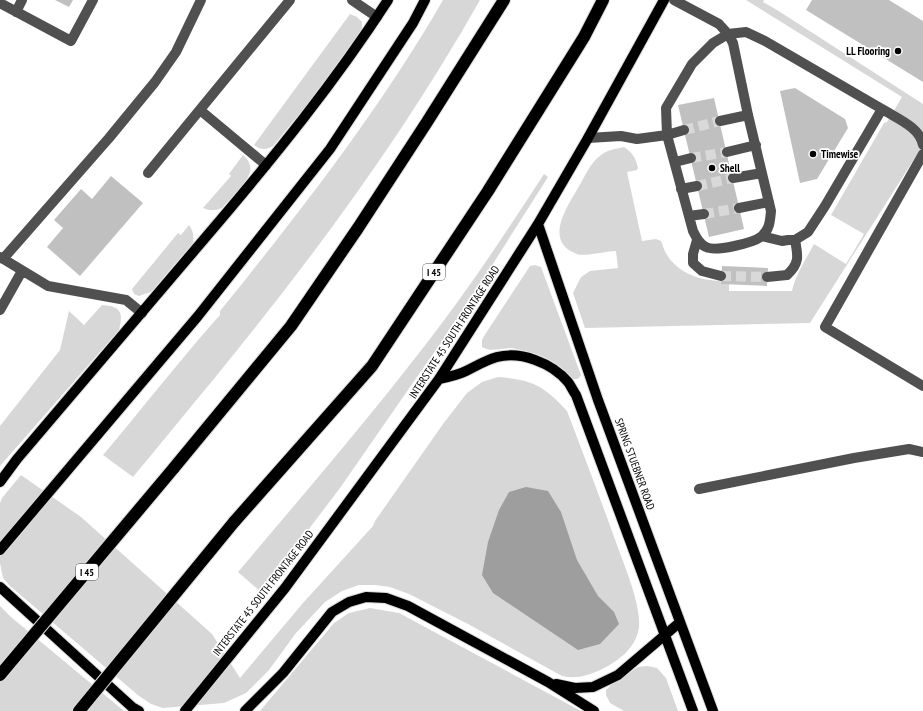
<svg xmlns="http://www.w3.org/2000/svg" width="923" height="711" font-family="'PT Sans Narrow',sans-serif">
	<rect width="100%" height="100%" fill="#fff"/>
	<path fill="#d7d7d7" d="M443 0H480C404 135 311 260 213 380 186 412 160 445 133 477L103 455C142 409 179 361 220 315V311C300 212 379 111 443 0Z
		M746 0H764L763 2 777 10 923 104V145L810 323 585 328 573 293 581 277 590 271 618 268 616 251C607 251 584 257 577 254 543 242 567 207 578 188 585 176 590 163 601 155 607 150 615 149 624 147 632 152 636 158 638 168L637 170 627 172 642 241 656 239 661 241C663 245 664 251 667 255 675 268 689 276 704 279 713 281 720 280 729 284V291H792C795 276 806 259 814 244L846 264 864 234 831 215 884 123 887 122 902 97Z
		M350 14 357 17 362 22V29L310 101 273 146C266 150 261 150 254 145Z
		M243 155C248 159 252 166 250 172 247 183 230 199 222 208 215 211 210 211 203 208L231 176 229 174Z
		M544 174 548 177 463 311 410 387 340 488 261 592 238 572C308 489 380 406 445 319 480 272 512 223 544 174Z
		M189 225C193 231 194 235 193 243L151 292 139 296 134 294 132 289 178 233 181 235Z
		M535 265 541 267 581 375 578 379H573C560 364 545 355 525 351 520 350 515 348 510 348 500 349 490 352 482 347V340L484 336 530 266Z
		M102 305C120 306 124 312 119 330L0 466V426L60 350 69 311 84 325Z
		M498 377C533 380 543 385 567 411 584 456 601 500 617 545 625 567 641 605 639 627 637 645 622 658 608 666 593 674 578 680 562 676L468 624 409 594 390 587 375 585H359L342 591 325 602 296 633 269 670 246 693 224 703 163 708 151 704 139 696 10 586 3 578 0 563V503L2 498 21 475 81 517 212 634 240 678 303 603 373 526 375 521 443 424 467 393 482 382Z
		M0 606 11 617 124 711H0Z
		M370 608 399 613 581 711H260L334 623 349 613Z
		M647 666 657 668 666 678 678 711H624L610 703 606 695V690L611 685 638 667Z"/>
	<path fill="#9e9e9e" d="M526 487 548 491 561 512 577 560 598 596 614 612 619 624 600 644 578 650 493 593 482 575 488 542 499 510 509 492Z"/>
	<path fill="#c0c0c0" d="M55 0H73L69 7Z
		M812 0H889L923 21V82L806 10Z
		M795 88 845 119 848 128 817 179 800 183 780 91Z
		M714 98 744 229 709 237 678 105Z
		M111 176 143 203 80 276 47 247 63 228 54 220 81 189 92 199Z
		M722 266 768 268 767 286 721 284Z"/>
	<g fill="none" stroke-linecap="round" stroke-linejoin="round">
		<path stroke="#d9d9d9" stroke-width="10" stroke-dasharray="10 5" stroke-linecap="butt" d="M684 130 720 121
			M691 158 727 152
			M697 186 733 178
			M704 214 739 208
			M721 276 767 277"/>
		<defs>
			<path id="major" d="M538 224 598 400 713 711
				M439 379C448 377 458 375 466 371 476 366 486 360 497 357 521 351 552 363 568 382 571 386 573 391 576 395L693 711
				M0 482 17 459C82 383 147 307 211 231 274 157 335 82 388 0
				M0 550 198 316 330 149 413 23 425 0
				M0 587 132 707 139 711
				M556 684 575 688 593 687 618 675 679 623
				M185 711 285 588 439 379 538 224 588 138 664 0
				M245 711 283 673 332 612 349 602 366 597 386 598 408 606 548 682 594 711"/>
			<path id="highway" d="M173 469 291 326 358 228 427 122 504 0
				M234 522 372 366 488 191 584 37 603 0"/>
		</defs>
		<use href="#major" stroke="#dbdbdb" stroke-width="12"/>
		<use href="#highway" stroke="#dbdbdb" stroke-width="14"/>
		<path stroke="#505050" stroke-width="10" d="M352 0 377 17
			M0 3 71 41 93 0
			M16 12 22 0
			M882 109C896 118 920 127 923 145
			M200 110 266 165
			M720 121 748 115
			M684 130 667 135 666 108 692 64 713 43 728 34 746 32 765 41 882 109 825 206 808 232 795 240H788L782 241 762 236
			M588 138 621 136 637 139 667 135 693 231C696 237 699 244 706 247 715 252 754 243 762 236 770 229 770 220 771 211L748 115 733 43 728 34 719 24 674 0
			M727 152 756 145
			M923 154 825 327 923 386
			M675 162 691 158
			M148 173 290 0
			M733 178 762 173
			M681 189 697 186
			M739 208 769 202
			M689 216 704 214
			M697 240 693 254V263L702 271 721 276
			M0 257 48 286 126 300 142 313
			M3 259 109 138 155 82 176 52 201 0
			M767 277 787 275C800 263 798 256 795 240
			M0 310 22 271
			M699 489 854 458 909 449 923 452"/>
		<use href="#major" stroke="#000" stroke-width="10"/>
		<use href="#highway" stroke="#000" stroke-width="12"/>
		<defs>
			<path id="highway-bridge" d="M0 675 173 469
				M79 711 234 522"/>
		</defs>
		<use href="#highway-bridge" stroke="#dbdbdb" stroke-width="14" stroke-linecap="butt"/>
		<use href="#highway-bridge" stroke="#000" stroke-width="12"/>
	</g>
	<g fill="#000" stroke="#fff" stroke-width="1.5">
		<circle cx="898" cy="51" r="4"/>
		<circle cx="813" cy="154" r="4"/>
		<circle cx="712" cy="168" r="4"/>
	</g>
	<g text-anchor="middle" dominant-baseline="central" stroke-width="3.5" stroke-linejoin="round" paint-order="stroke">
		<g fill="#fff" stroke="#4c4c4c" stroke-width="1">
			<rect x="423" y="264" width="22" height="16" rx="3"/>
			<rect x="76" y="564" width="22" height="16" rx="3"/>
		</g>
		<g font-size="10" font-weight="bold" fill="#000">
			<text x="434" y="272">I 45</text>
			<text x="87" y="572">I 45</text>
		</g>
		<g font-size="11" font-weight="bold" fill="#000" stroke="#fff" text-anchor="start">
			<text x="890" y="51" text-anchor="end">LL Flooring</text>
			<text x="821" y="154">Timewise</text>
			<text x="720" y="168">Shell</text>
		</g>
		<g font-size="11" fill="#000" stroke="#fff">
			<text transform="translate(454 332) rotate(-57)">INTERSTATE 45 SOUTH FRONTAGE ROAD</text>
			<text transform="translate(635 464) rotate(70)">SPRING STUEBNER ROAD</text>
			<text transform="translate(263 593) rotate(-52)">INTERSTATE 45 SOUTH FRONTAGE ROAD</text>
		</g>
	</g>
</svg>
